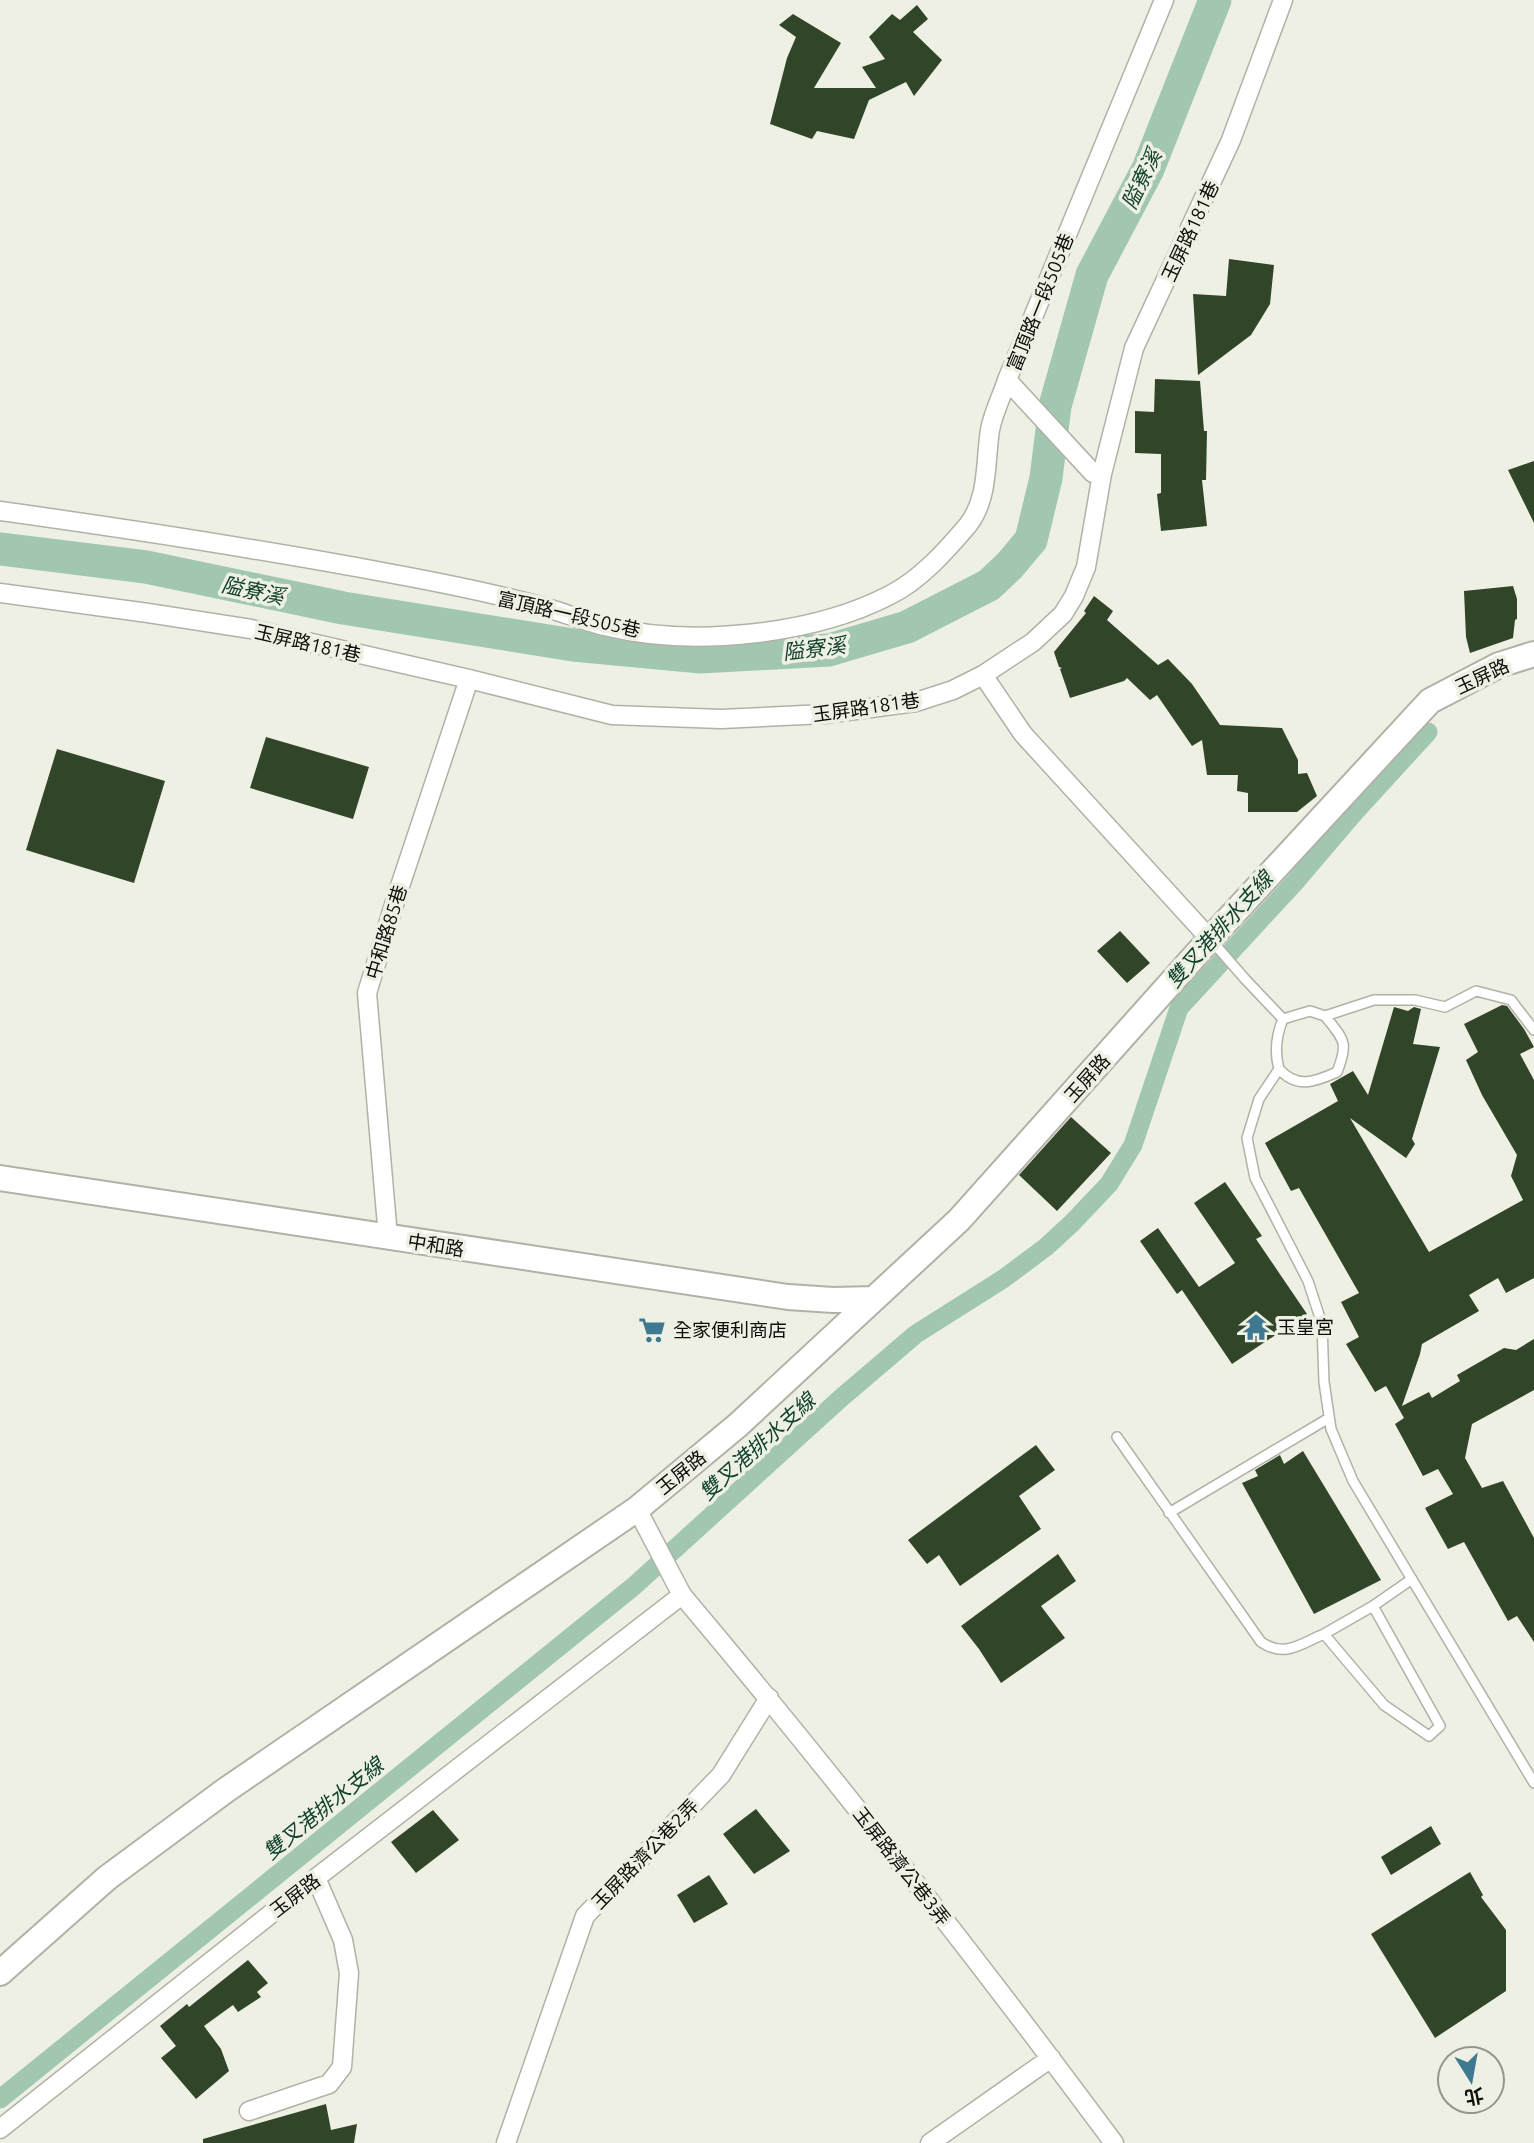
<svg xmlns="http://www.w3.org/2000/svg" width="1534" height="2143" font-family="Ubuntu,'Noto Sans TC',sans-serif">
	<rect width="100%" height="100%" fill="#eef0e4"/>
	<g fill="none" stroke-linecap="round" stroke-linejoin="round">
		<path stroke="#a1c7b1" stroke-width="19" d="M0 2099 634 1586 841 1398 916 1334 1003 1279 1046 1247 1072 1223 1109 1184 1133 1145 1179 1008 1296 881 1353 814 1428 732"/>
		<path stroke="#a1c7b1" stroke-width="33" d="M0 549 146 567 343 608 573 645 701 657 829 650 907 627 989 585 1010 565 1031 540 1046 478 1055 406 1092 275 1148 169 1215 0"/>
	</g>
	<path fill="#314529" d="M917 5 928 19 913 32 942 60 914 96 906 82 869 100 854 139 817 131 812 139 770 124 787 58 796 37 779 25 793 14 841 43 814 88H876L862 67 885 59 869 37 892 14 900 20Z
		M1229 259 1274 265 1270 304 1251 335 1198 375 1193 294 1226 296Z
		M1155 379 1200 381 1204 431H1207L1206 480H1202L1207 526 1161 531 1157 494 1161 493V454L1135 453V411L1154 412Z
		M1534 461V523L1508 470Z
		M1513 586 1517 599V619L1515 620 1513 638 1470 653 1466 637 1464 591Z
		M1094 596 1113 611 1107 620 1158 665 1168 659 1192 684 1220 725 1282 728 1298 760V774L1307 773 1317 796 1297 812H1248V793L1237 791 1238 775H1207L1202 740 1192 746 1157 695 1150 700 1127 678 1124 681 1070 698 1060 669 1062 668 1059 667 1054 652 1086 613 1084 611Z
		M266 737 369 767 353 819 250 788Z
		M57 749 165 781 134 883 26 850Z
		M1120 931 1150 963 1127 983 1097 951Z
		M1502 1005 1507 1006 1524 1029 1534 1047 1520 1054 1534 1080V1278L1506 1293 1498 1278 1469 1295 1479 1311 1422 1344 1420 1354 1402 1406 1429 1392 1432 1398 1460 1381 1457 1375 1504 1348 1516 1350 1534 1339V1390L1472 1424 1465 1458 1482 1488 1503 1481 1534 1538V1642L1517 1616 1508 1621 1464 1542 1448 1549 1425 1508 1453 1494 1438 1469 1423 1476 1395 1424 1404 1418 1386 1386 1375 1392 1346 1344 1359 1337 1341 1302 1359 1293 1299 1188 1291 1191 1265 1143 1338 1101 1330 1084 1353 1071 1368 1095 1394 1007 1408 1011 1414 1007 1421 1009 1413 1044 1440 1047 1412 1139 1415 1144 1406 1158 1350 1118 1429 1252 1523 1200 1511 1176 1517 1155 1482 1095 1466 1060 1478 1052 1464 1024Z
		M1071 1117 1111 1153 1057 1211 1019 1175Z
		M1225 1182 1262 1236 1256 1239 1307 1314 1232 1364 1182 1290 1177 1294 1140 1241 1158 1228 1199 1287 1235 1263 1194 1203Z
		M1036 1445 1055 1470 1019 1496 1041 1529 960 1586 939 1555 927 1564 908 1540Z
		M1303 1451 1381 1580 1314 1614 1242 1483 1258 1476 1255 1470 1280 1455 1284 1464Z
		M1058 1554 1076 1581 1041 1606 1065 1638 1001 1683 979 1649 961 1626Z
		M756 1809 790 1851 754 1874 723 1834Z
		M433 1810 459 1840 416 1873 391 1842Z
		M1431 1826 1441 1844 1391 1875 1381 1857Z
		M1470 1872 1483 1895 1481 1897 1506 1930V1991L1435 2038 1371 1934Z
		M709 1875 728 1904 694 1923 677 1895Z
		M248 1960 268 1983 257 1992 261 1997 238 2012 233 2005 204 2026 221 2049 229 2071 196 2099 161 2058 176 2046 160 2026 187 2004 189 2007Z
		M326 2104 331 2130 357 2124 354 2143H203V2139Z"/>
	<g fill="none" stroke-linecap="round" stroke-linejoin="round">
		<defs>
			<path id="lane" d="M1212 941 1245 979 1283 1019C1276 1036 1274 1051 1279 1069L1259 1099 1247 1138 1255 1178 1308 1281 1322 1324 1324 1382 1331 1429 1353 1481 1534 1783
				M1283 1019 1310 1011 1325 1016 1374 1000H1415L1445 1007 1476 991 1511 1000 1534 1030
				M1279 1069C1297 1089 1315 1082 1337 1072 1349 1042 1344 1040 1325 1016
				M1117 1437 1261 1642C1285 1658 1300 1644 1324 1634L1384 1705 1429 1736 1440 1726 1373 1606
				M1169 1513 1329 1418
				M1324 1634 1373 1606 1412 1579"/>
			<path id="street" d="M1007 380 1093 473 1102 474
				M0 511C130 529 259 549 388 573 437 582 488 592 536 605 561 611 585 622 609 627 693 647 813 635 890 595 920 580 946 551 968 525 989 498 985 462 990 430 993 413 1002 396 1007 380L1164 0
				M0 593 148 613 251 629 469 679 612 715 721 719 825 714 916 702 953 690 983 675 1033 642 1063 614 1074 596 1086 567 1102 474 1134 348 1231 140 1283 0
				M983 675 1023 734 1210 939
				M388 1237 367 993 397 895 469 679
				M682 1595C832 1773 975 1956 1114 2143
				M249 2111 329 2084 342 2067 349 1973 343 1940 316 1878
				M0 2129 316 1878 682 1595 637 1509
				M506 2143 585 1916 721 1775 769 1698
				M930 2143 1051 2058"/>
			<path id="secondary" d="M0 1178 788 1297 833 1300 874 1299
				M0 1973 107 1878 226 1790 637 1509 738 1425 959 1220 1210 939 1430 701 1499 665 1534 654"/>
		</defs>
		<use href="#lane" stroke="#b1b2a7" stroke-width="12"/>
		<use href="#street" stroke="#b1b2a7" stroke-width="21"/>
		<use href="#secondary" stroke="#b1b2a7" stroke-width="28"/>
		<use href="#lane" stroke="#fff" stroke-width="9"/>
		<use href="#street" stroke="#fff" stroke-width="18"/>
		<use href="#secondary" stroke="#fff" stroke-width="24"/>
	</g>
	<defs>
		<symbol id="temple-bare" viewBox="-9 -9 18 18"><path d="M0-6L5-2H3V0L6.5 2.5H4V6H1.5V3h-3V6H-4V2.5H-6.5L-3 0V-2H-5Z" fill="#3e7891" stroke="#eef0e4" stroke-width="2.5" paint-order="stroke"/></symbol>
		<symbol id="supermarket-bare" viewBox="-9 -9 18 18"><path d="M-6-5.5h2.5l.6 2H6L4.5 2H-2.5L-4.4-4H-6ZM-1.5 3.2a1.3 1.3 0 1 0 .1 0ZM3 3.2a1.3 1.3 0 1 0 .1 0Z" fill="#3e7891" stroke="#eef0e4" stroke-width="2.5" paint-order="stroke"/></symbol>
	</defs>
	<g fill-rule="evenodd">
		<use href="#temple-bare" x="1237" y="1308" width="38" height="38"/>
		<use href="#supermarket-bare" x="633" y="1311" width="38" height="38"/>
	</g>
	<g text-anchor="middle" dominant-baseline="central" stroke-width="7" stroke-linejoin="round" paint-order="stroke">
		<g font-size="19" fill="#0e0f0b" stroke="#eef0e4">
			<text transform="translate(1190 231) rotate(-65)">玉屏路181巷</text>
			<text transform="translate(1040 302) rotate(-68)">富頂路一段505巷</text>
			<text transform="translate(569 614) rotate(13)">富頂路一段505巷</text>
			<text transform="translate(308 643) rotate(13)">玉屏路181巷</text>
			<text transform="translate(1482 676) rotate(-25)">玉屏路</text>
			<text transform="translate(866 707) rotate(-8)">玉屏路181巷</text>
			<text transform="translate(386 932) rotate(-73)">中和路85巷</text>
			<text transform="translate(1087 1078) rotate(-48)">玉屏路</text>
			<text transform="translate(436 1245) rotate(9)">中和路</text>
			<text transform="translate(681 1472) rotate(-39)">玉屏路</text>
			<text transform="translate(645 1854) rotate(-46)">玉屏路濟公巷2弄</text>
			<text transform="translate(902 1866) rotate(52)">玉屏路濟公巷3弄</text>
			<text transform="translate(295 1895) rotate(-38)">玉屏路</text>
		</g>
		<g font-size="19" fill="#0e0f0b" stroke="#eef0e4" text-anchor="start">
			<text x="1277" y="1327">玉皇宮</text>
			<text x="673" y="1330">全家便利商店</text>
		</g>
		<g font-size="21" font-style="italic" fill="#12422c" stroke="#eef0e4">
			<text transform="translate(1141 179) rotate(-64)">隘寮溪</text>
			<text transform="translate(253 590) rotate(12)">隘寮溪</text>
			<text transform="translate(814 648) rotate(-7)">隘寮溪</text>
			<text transform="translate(1219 929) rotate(-48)">雙叉港排水支線</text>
			<text transform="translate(757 1446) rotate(-42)">雙叉港排水支線</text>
			<text transform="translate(323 1808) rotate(-39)">雙叉港排水支線</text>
		</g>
	</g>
	<g transform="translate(1471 2080) rotate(169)"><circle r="33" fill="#eef0e4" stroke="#94968d" stroke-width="2"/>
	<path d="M0-5L12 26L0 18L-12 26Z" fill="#3e7891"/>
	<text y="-10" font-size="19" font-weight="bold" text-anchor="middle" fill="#0e0f0b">北</text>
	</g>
</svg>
